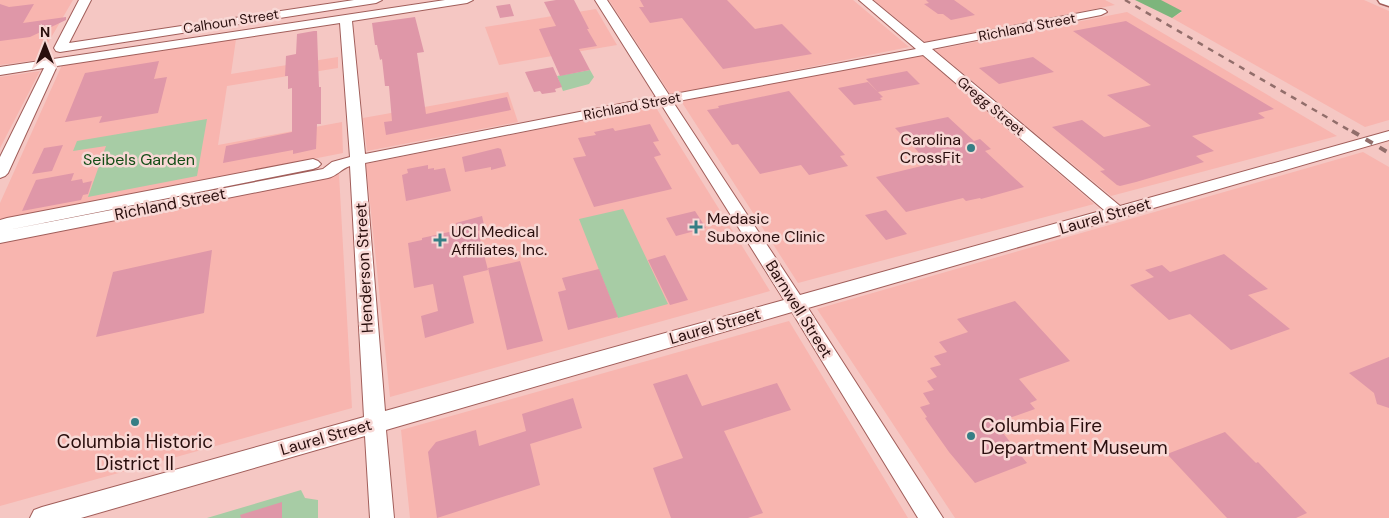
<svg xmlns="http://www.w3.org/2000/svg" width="1389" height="518" font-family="'DM Sans',sans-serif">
	<rect width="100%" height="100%" fill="#f5c7c3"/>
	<path fill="#f8b5af" d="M0 0H73L38 60 0 65Z
		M609 0H853L909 47 671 95Z
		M874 0H1105L1115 5 925 42Z
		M1161 0H1364L1389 11V120L1365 127 1172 18 1182 12Z
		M596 9 617 45 499 65 485 27Z
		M1127 12 1337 136 1111 196 935 50Z
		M236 39 231 74 338 57V68L227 86 218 145 342 122 343 153 0 220V203L62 65Z
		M920 54 1094 204 798 283 681 101Z
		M40 71 0 148V77Z
		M508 92 518 122 367 151 363 118Z
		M655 106 770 291 390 397 366 164Z
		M1363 152 1389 167V518H955L817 309Z
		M339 174 352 408 0 506V243Z
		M789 321 908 518H410L401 430Z"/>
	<path fill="#a7cca5" d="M590 70 594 77 589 84 563 91 557 76Z
		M207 119 197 176 88 197 106 146 73 151 77 141Z
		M623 209 668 304 618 318 579 219Z
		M301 490 305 498 318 500V518H207Z"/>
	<path fill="#7db57c" d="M1135 0H1161L1182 11 1172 18Z"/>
	<path fill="#df97a8" d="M556 0H574L589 29H587L597 46 579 49 590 70 560 76 539 29 556 26 544 2Z
		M640 0H727L755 29 782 24 812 54 723 69 682 18 650 23 639 7H644Z
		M926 0H954L975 15 951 20 943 14H938L924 4 929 3Z
		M0 4 9 7 34 4 23 23 66 17V20L30 37 0 41Z
		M510 4 514 16 500 18 496 6Z
		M415 17 424 52 417 53 426 114 507 97 511 110 386 135 384 122 392 121 389 86H385L382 59 380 60 377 45H375L372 23Z
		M1126 21 1274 109 1258 113 1265 118 1192 136 1214 151 1196 156 1204 162 1136 182 1120 186 1117 185 1100 171 1105 170 1052 127 1082 120 1104 137 1151 126 1107 95 1151 85 1073 31Z
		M314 31H317L319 87H321V124H317L316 149 293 154V150L223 163 226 146 292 132V88L288 89V76H285L286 56 296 54 297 34Z
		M1033 57 1054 72 999 84 979 68Z
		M159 61 154 79 167 77 158 113 99 123 102 116 65 122 85 73Z
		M553 67 562 87 555 89 556 92 542 94 540 91 534 92 525 72Z
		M907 71 920 84 878 92 866 79Z
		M868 82 883 97 880 98 882 100 854 105 838 88Z
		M789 91 845 155 840 156 848 166 809 175 801 165 760 174 738 144 732 145 707 110 719 108 718 106Z
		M948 117 974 141 980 139 991 149 985 151 1024 187 981 199 980 198 966 201 963 198 906 212 876 177 930 164 895 128Z
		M650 124 659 141 653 142 661 155 654 157 672 189 594 207 573 158 586 156 578 138 596 135 594 132 613 128 615 131Z
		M63 145 52 171 32 174 44 148Z
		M498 148 501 149 506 166 491 170V167L465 172 462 157Z
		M428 165V169L434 168V170L445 168 451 191 406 201 402 175 408 173 407 169Z
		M74 173 71 181 82 179 83 183 92 181 88 194 83 195 81 200 22 211 36 180Z
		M886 210 907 234 886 240 865 215Z
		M695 211 706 228 676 236 666 218Z
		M482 216 485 229 478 231 488 270 463 276 474 323 425 338 421 316 438 311 433 284 414 288 408 243 422 240V238L458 230 456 223Z
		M212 250 204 313 96 337 113 272Z
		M1224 254 1268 289 1248 295 1290 329 1231 350 1190 314 1169 320 1130 285 1154 277 1145 270 1162 265 1170 272Z
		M665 255 688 300 670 305 648 260Z
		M520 261 543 341 507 350 488 268Z
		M599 269 618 317 568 330 558 292 566 290 562 278Z
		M1015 301 1070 361 1019 379 1037 400 1030 403 1035 409 995 423 1027 463 975 483 949 452 925 418 927 417 920 407 930 404 923 393 934 390 927 381 937 377 930 368 941 365 934 356 947 352 939 342 968 332 957 319Z
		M1389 357V408L1377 404 1374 393 1349 373Z
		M687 374 702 406 777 383 791 410 724 431 763 513 748 518H671L653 468 683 458 653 384Z
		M573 398 582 428 530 444 540 485 437 518 428 452 436 442 476 430 479 446 526 431 522 414Z
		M1225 432 1256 463 1258 462 1307 513 1296 518H1227L1167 454Z
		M282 502V518H241L240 515Z"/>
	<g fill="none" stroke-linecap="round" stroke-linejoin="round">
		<defs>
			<path id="minor" d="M79 0H91L69 43 354 0H382L376 3 60 52 56 51 54 48Z
				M445 0H473L467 3 352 21 365 154 656 97 595 0H607L669 95 916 49 859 0H872L924 43 1101 9 1105 10 1107 12 1101 15 932 49 1120 206 1389 131V140L808 308 943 518H918L792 312 386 430 394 518H370L365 436 81 518H30L34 510 42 507 364 417 350 166C341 169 337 176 328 178L0 243V220L7 218 313 159 318 161 321 164 318 167 313 169 8 230 323 169 332 162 350 157 340 23 57 66 8 173 5 176 0 178V157L44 68 0 75V67ZM923 55 1104 210 800 295 673 102ZM661 104 784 300 385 411 365 163Z"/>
			<path id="major" d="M1378 0H1389V6L1380 3Z"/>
		</defs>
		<use href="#minor" stroke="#a15e5a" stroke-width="2"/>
		<use href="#major" stroke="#a15e5a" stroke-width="3"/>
		<use href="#minor" fill="#fff" fill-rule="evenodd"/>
		<use href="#major" fill="#fff" fill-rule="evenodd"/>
		<path stroke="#926e6b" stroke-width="2.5" stroke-dasharray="6 6" stroke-linecap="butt" d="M1125 0 1354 133"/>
		<path stroke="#926e6b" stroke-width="4" stroke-dasharray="8 8" stroke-linecap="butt" d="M1352 131 1389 153"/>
	</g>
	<g fill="#367e85" stroke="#f8d8d5" stroke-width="2">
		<circle cx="971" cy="148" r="5"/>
		<path d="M693.5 219.5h5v5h5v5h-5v5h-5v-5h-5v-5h5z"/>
		<path d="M437.5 232.5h5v5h5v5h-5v5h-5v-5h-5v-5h5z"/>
		<circle cx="135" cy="422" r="5"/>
		<circle cx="971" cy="436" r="5"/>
	</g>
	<g text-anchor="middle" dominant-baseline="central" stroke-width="5" stroke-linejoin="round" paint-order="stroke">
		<g font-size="14" fill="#290e0d" stroke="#f8d8d5">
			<text transform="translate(231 21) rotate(-9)">Calhoun Street</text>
			<text transform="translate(1027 27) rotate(-11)">Richland Street</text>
			<text transform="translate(632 106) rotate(-11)">Richland Street</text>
			<text transform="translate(991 106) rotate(40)">Gregg Street</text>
		</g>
		<g font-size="16" fill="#290e0d" stroke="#f8d8d5" text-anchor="start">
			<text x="961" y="139" text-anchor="end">Carolina<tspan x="961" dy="18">CrossFit</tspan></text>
			<text x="707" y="218">Medasic<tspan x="707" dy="18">Suboxone Clinic</tspan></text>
			<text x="451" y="231">UCI Medical<tspan x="451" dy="18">Affiliates, Inc.</tspan></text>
		</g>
		<g font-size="16" fill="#134d16" stroke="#f8d8d5">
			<text x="139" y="159">Seibels Garden</text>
		</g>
		<g font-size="16" fill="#290e0d" stroke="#f8d8d5">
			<text transform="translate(170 204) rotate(-11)">Richland Street</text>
			<text transform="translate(1105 216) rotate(-16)">Laurel Street</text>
			<text transform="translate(364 268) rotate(-93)">Henderson Street</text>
			<text transform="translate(799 309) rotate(58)">Barnwell Street</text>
			<text transform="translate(715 326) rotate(-16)">Laurel Street</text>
			<text transform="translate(326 437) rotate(-16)">Laurel Street</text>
		</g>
		<g font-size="19" fill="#290e0d" stroke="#f8d8d5" text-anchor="start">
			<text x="981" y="425">Columbia Fire<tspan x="981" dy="22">Department Museum</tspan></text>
			<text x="135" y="441" text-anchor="middle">Columbia Historic<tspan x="135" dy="22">District II</tspan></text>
		</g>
	</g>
	<g transform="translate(45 45)" stroke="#f8d8d5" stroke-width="4" paint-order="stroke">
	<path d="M0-4L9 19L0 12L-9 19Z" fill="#290e0d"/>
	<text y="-8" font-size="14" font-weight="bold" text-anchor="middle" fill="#290e0d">N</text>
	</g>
</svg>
